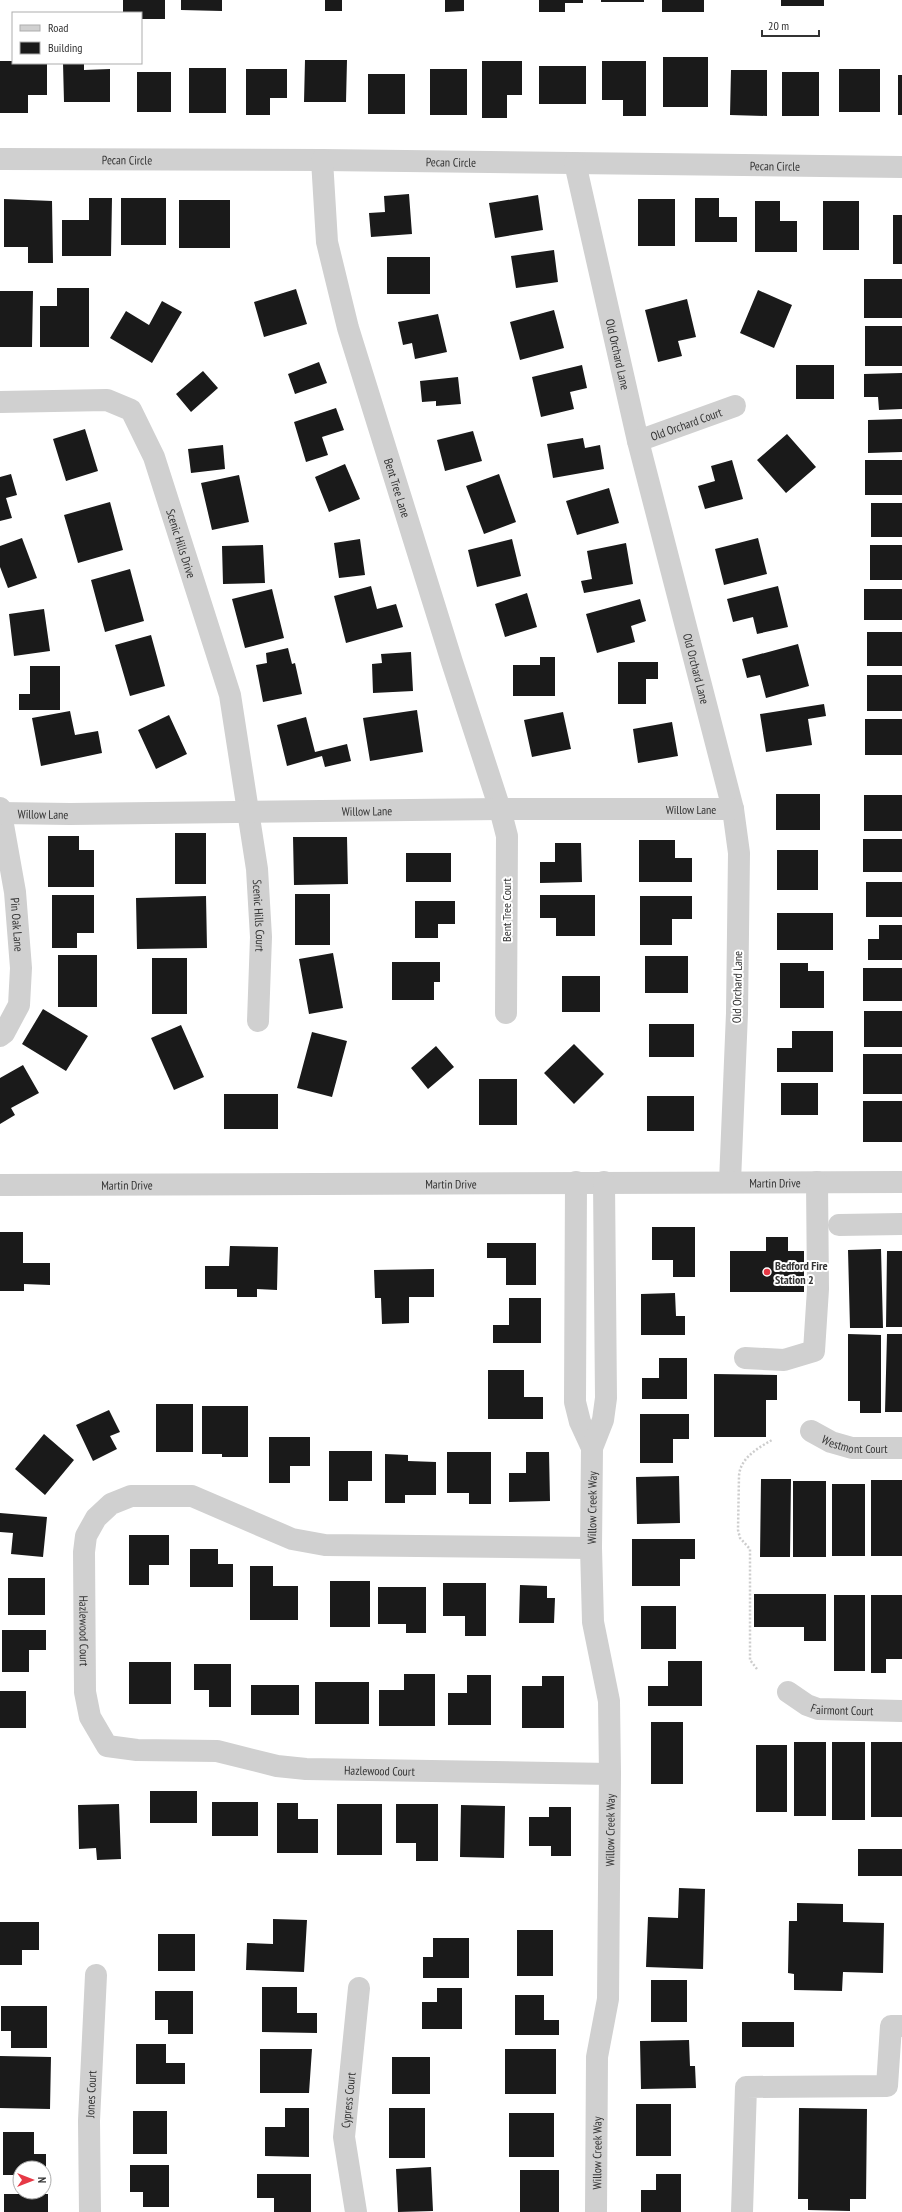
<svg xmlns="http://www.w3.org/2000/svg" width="902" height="2212" font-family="'PT Sans Narrow',sans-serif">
	<rect width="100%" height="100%" fill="#fff"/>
	<path fill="#1a1a1a" d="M123 0H165V19H141V13H123Z
		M181 0H222V11L181 10Z
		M325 0H342V11H325Z
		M445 0H464V11L445 12Z
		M539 0H583V3H565V12H539Z
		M601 0H644V2H601Z
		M662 0H704V12H662Z
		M781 0H824V6H781Z
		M663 57H708V107H663Z
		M305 60H347L346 102H304Z
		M0 61H13V63H47V95H28V113H0Z
		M482 61H522V95H507V118H482Z
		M602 61H646V116H623V100H602Z
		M63 63H84V70L110 69V102H64Z
		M539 66H586V104H539Z
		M189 68H226V113H189Z
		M246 69H287V98H270V115H246Z
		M430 69H467V115H430Z
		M839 69H880V112H839Z
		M731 70H767V116L730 115Z
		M137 72H171V112H137Z
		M782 72H819V116H782Z
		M368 74H405V114H368Z
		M898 75H902V115H898Z
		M409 194 412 234 371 237 369 213 385 212 384 196Z
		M538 195 543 230 495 238 489 203Z
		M89 198H112L111 256H62V220H89Z
		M121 198H166V245H121Z
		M695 198H719V217H737V242H695Z
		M4 199 52 201 53 263H28V247H4Z
		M638 199H675V246H638Z
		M179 200H230V248H179Z
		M755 201H780V221H797V252H755Z
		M823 201H859V250H823Z
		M893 215H902V264H893Z
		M554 250 558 282 516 288 511 256Z
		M387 257H430V294H387Z
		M864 279H902V318H864Z
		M57 288H89V347H40V306H57Z
		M296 289 307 324 264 337 254 302Z
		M758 290 792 305 774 348 740 333Z
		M0 291H33L32 347H0Z
		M687 299 696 337 678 341 682 356 658 362 645 310Z
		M162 301 182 312 152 363 110 338 126 311 149 325Z
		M554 310 564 348 520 360 510 322Z
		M438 314 447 352 415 359 412 343 403 345 398 322Z
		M865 326H902V366H865Z
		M319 362 327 383 295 394 288 374Z
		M582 365 587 388 570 392 574 409 541 417 532 377Z
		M796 365H834V399H796Z
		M203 371 218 388 191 412 176 394Z
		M902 373V409L879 410 878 397H864V374Z
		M458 377 461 404 436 406V401L422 402 420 381Z
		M336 408 344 430 322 437 328 455 306 462 294 422Z
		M902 419V452L868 453V420Z
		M85 429 98 471 66 481 53 439Z
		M473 431 482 461 445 471 437 440Z
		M787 434 816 467 786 493 757 460Z
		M583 438 585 448 600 445 604 469 553 478 547 444Z
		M223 445 225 469 191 473 188 449Z
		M732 460 743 499 705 509 698 486 715 481 711 466Z
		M865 460H902V495H865Z
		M345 464 360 499 329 512 315 477Z
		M11 474 17 495 6 498 12 518 0 521V477Z
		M499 474 516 522 484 534 466 486Z
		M239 475 249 522 212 530 201 483Z
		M609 488 619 523 577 535 566 501Z
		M110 502 123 550 78 563 64 515Z
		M871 503H902V537H871Z
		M22 538 37 578 8 588 0 567V546Z
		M758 538 767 574 724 585 715 549Z
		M360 539 365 575 339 578 334 543Z
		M512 539 521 576 477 587 468 550Z
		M626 543 633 584 584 593 581 581 592 579 587 551Z
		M263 545 265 583 223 584 222 546Z
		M870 545H902V580H870Z
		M130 569 144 621 105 632 91 580Z
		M371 586 377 609 396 604 403 627 346 643 334 596Z
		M778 586 788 627 757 634 753 617 733 622 727 599Z
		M272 589 284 638 245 648 232 599Z
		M864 589H902V620H864Z
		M527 593 537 627 505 637 495 604Z
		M640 599 646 621 631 626 635 642 597 653 586 614Z
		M44 609 50 651 14 656 9 614Z
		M867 632H902V666H867Z
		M151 635 165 686 130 696 115 645Z
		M798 644 809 686 766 698 760 675 747 678 742 659Z
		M288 648 292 664 295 663 302 694 263 702 256 665 267 663 266 653Z
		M411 652 413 691 373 693 372 664 382 663 381 654Z
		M540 657H555V696H513V665H540Z
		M618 662H658V679H646V704H618Z
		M30 666H60V710H19V694H30Z
		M867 675H902V711H867Z
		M824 704 826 716 808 719 812 745 766 752 760 714Z
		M417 710 423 752 370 761 363 718Z
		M70 711 75 735 98 731 102 753 41 766 32 718Z
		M563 712 571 749 532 757 524 720Z
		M169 715 187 754 156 769 138 730Z
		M306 717 315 752 347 744 351 761 325 767 322 756 287 766 277 725Z
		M865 719H902V755H865Z
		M672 722 678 756 638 763 633 729Z
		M776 794H820V830H776Z
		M864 795H902V831H864Z
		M175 833H206V884H175Z
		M48 836H79V850H94V887H48Z
		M293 837H347L348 884 294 885Z
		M863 839H902V872H863Z
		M639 840H675V858H692V882H639Z
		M555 843H581L582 882 540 883V862H555Z
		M777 850H818V890H777Z
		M406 853H451V882H406Z
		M866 882H902V917H866Z
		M295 894H330V945H295Z
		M52 895H94V933H77V948H52Z
		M540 895H595V936H556V918H540Z
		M206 896 207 948 137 949 136 898Z
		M640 896H692V919H672V945H640Z
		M415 901H455V924H438V938H415Z
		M777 913H833V950H777Z
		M879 925H902V960H868V939H879Z
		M333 953 343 1008 309 1014 299 959Z
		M58 955H97V1007H58Z
		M645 956H688V993H645Z
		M152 958H187V1014H152Z
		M392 962H440V982H434V1000H392Z
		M780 963H808V971H824V1008H780Z
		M863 968H902V1001H863Z
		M562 976H600V1012H562Z
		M43 1009 88 1036 66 1071 22 1044Z
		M864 1011H902V1047H864Z
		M649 1024H694V1057H649Z
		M181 1025 204 1077 174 1090 151 1038Z
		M792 1031H833V1072H777V1048H792Z
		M312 1032 347 1041 332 1097 297 1088Z
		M574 1044 604 1074 574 1104 544 1073Z
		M436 1046 454 1067 428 1089 411 1068Z
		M863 1054H902V1094H863Z
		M23 1065 39 1093 11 1108 15 1115 0 1124V1078Z
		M479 1079H517V1125H479Z
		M781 1083H818V1115H781Z
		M224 1094H278V1129H224Z
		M647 1096H694V1131H647Z
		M863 1101H902V1142H863Z
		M652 1227H695V1277H673V1260H652Z
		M0 1232H23V1263H50V1285L24 1284V1291H0Z
		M766 1237H788V1251H804V1292H730V1251H766Z
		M487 1243H536V1285H506V1258H487Z
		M230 1246 278 1247 277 1290 257 1289V1297H237V1289H205V1266H229Z
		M881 1249 883 1328H850L848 1250Z
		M887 1251H902V1327H886Z
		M434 1269V1297H409V1323L382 1324 381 1298H375L374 1270Z
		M675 1293 676 1316H685V1335H641V1294Z
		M509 1298H541V1343H493V1325H509Z
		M848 1334 881 1335V1413H860V1401H848Z
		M887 1334H902V1412H885Z
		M659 1358H687V1399H642V1378H659Z
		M488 1370H524V1397H543V1419H488Z
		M714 1374 777 1375V1400H766V1437H714Z
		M156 1404H193V1452H156Z
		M202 1406H248V1457H222V1454H202Z
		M109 1410 120 1432 110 1436 117 1449 93 1461 76 1425Z
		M640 1414H689V1439H673V1463H640Z
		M44 1434 74 1460 45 1495 15 1469Z
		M269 1437H310V1466H290V1483H269Z
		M329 1451H372V1481H348V1501H329Z
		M447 1452H491V1504H469V1493H447Z
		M526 1452H549L550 1501 509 1502V1473H526Z
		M385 1454 408 1455V1461L436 1462V1495H405V1503H385Z
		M679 1476 680 1523 637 1524 636 1477Z
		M761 1479H791L790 1557H760Z
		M871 1480H902V1556H871Z
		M793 1481H826V1557H793Z
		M832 1484H865V1556H832Z
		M0 1513 47 1517 43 1557 11 1554 13 1533 0 1532Z
		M129 1535H169V1565H149V1585H129Z
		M632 1539H695V1559H680V1586H632Z
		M190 1549H218V1564H233V1587H190Z
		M250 1566H273V1586H298V1620H250Z
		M8 1578H45V1615H8Z
		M330 1581H370V1627H330Z
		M443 1583H486V1636H465V1616H443Z
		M520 1585 547 1586V1598H555L554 1623H519Z
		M378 1587H426V1633H406V1624H378Z
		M754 1594H826V1641H804V1627H754Z
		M834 1595H865V1671H834Z
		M871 1595H902V1659H886V1673H871Z
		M641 1606H676V1649H641Z
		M2 1630H46V1650H29V1672H2Z
		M668 1661H702V1706H648V1686H668Z
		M129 1662H171V1704H129Z
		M194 1664H231V1707H209V1690H194Z
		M404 1674H435V1726H379V1690H404Z
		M467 1675H491V1725H448V1693H467Z
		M542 1676H564V1728H522V1686H542Z
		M315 1682H369V1724H315Z
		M251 1685H299V1715H251Z
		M0 1691H26V1728H0Z
		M651 1722H683V1784H651Z
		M794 1742H826V1816H794Z
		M832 1742H865V1820H832Z
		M871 1742H902V1817H871Z
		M756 1745H787V1812H756Z
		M150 1791H197V1823H150Z
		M212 1802H258V1836H212Z
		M277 1803H298V1819H318V1853H277Z
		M119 1804 121 1859 97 1860 96 1848 79 1849 78 1805Z
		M337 1804H382V1855H337Z
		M396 1804H438V1861H416V1843H396Z
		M461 1805 505 1806 504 1858 460 1857Z
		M549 1807H571V1856H551V1846H529V1817H549Z
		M858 1849H902V1876H858Z
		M679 1888 705 1889 703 1969 646 1967 648 1917 678 1918Z
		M797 1903 843 1904V1922L884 1923 883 1973 843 1972 842 1991 794 1990V1974L788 1973 789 1921H797Z
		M273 1919 307 1920 304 1972 246 1970 247 1943 273 1944Z
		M0 1922H39V1950H22V1965H0Z
		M517 1930H553V1976H517Z
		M158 1934H195V1971H158Z
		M433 1938H469V1978H423V1957H433Z
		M651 1980H687V2022H651Z
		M262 1987H297V2013H317V2033L262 2032Z
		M437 1988H462V2029H422V2002H437Z
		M155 1991H193V2034H168V2020H155Z
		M515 1995H544V2020H559V2035H515Z
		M1 2006H47V2048H11V2031H1Z
		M742 2022H794V2047H742Z
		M689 2040 690 2066H695L696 2088 641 2089 640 2041Z
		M136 2044H166V2063H185V2084H136Z
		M260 2049H312L309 2093H260Z
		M505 2049H556V2094H505Z
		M0 2056 51 2057 50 2109 0 2108Z
		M392 2057H430V2094H392Z
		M636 2104H671V2156H636Z
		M285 2108H309V2157L265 2156V2127H285Z
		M389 2108H425V2158H389Z
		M799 2108 867 2109 866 2199H850V2211L808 2210V2199H798Z
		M133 2111H167V2154H133Z
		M509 2113H554V2157H509Z
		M3 2132H34V2154H46V2175H44V2168H20V2175H3Z
		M130 2165H169V2207H143V2192H130Z
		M431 2167 433 2211 398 2212 396 2169Z
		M520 2170H559V2212H520Z
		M257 2174H311V2212H274V2198H257Z
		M656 2174H681V2212H641V2190H656Z
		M4 2194H48V2212H4Z"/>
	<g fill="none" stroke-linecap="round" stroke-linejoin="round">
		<path stroke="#cdcdcd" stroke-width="2.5" stroke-dasharray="2 2" stroke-linecap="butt" d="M757 1669 750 1660V1549L740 1538 738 1530 739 1476C740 1458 758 1448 772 1440"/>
		<g stroke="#d0d0d0" stroke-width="22">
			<path id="s1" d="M0 159 322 160 902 167"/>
			<path id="s2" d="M322 160 327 242 348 328 452 662 500 809 507 836 506 1013"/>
			<path id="s3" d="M575 163 638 441 733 809 739 853 737 1013 730 1182"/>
			<path id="s4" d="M0 402 107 400 131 410 154 457 230 695 257 869 261 937 258 1021"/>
			<path id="s5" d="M638 441 735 406"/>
			<path id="s6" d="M0 808 15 892 21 968 19 1005 4 1033 0 1036"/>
			<path id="s7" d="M0 813 70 814 500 809H733"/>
			<path d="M576 1182 575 1402 580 1422 592 1448"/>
			<path id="s8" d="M0 1185 902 1182"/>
			<path d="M839 1225 902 1224"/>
			<path d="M745 1358 784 1360 814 1351 818 1289 817 1182"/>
			<path id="s9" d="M811 1431 831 1442 852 1448H902"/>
			<path id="s10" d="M591 1548 325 1545 292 1539 192 1496H131L111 1504 96 1518 86 1536 84 1552 85 1692 90 1717 107 1746 137 1750 217 1751 277 1766 306 1769 610 1774"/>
			<path id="s11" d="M788 1692 807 1705 818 1709 902 1711"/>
			<path id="s12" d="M90 2212 89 2121 96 1975"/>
			<path id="s13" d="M356 2212 344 2137 359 1988"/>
			<path id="s14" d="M596 2212 597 2057 608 1999 610 1774 609 1701 593 1622 591 1548 592 1448 603 1420 606 1398 604 1182"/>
			<path d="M742 2212 746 2087 887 2086 891 2026H902"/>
		</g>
	</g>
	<circle fill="#e63946" stroke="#fff" stroke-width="1.5" cx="767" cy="1272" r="4"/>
	<g text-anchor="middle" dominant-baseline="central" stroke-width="4" stroke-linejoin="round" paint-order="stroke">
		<g font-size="12" fill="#333" stroke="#fff">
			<text stroke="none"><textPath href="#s1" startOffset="127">Pecan Circle</textPath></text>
			<text stroke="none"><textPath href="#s1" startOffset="451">Pecan Circle</textPath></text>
			<text stroke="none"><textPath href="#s1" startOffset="775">Pecan Circle</textPath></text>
			<text stroke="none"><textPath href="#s3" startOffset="196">Old Orchard Lane</textPath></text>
			<text stroke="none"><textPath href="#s5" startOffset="51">Old Orchard Court</textPath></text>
			<text stroke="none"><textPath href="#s2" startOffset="338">Bent Tree Lane</textPath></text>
			<text stroke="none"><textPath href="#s4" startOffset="276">Scenic Hills Drive</textPath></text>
			<text stroke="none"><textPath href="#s3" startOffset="520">Old Orchard Lane</textPath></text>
			<text stroke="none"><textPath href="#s7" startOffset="691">Willow Lane</textPath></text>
			<text stroke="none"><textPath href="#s7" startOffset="367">Willow Lane</textPath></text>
			<text stroke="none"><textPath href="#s7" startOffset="43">Willow Lane</textPath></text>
			<text transform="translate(506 910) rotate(-90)">Bent Tree Court</text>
			<text stroke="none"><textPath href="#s4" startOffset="658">Scenic Hills Court</textPath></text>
			<text stroke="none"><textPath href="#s6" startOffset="118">Pin Oak Lane</textPath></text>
			<text transform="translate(737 987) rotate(-89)">Old Orchard Lane</text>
			<text stroke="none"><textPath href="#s8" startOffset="451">Martin Drive</textPath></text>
			<text stroke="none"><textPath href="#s8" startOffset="775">Martin Drive</textPath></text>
			<text stroke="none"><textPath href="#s8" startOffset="127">Martin Drive</textPath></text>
			<text stroke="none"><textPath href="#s9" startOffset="47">Westmont Court</textPath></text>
			<text stroke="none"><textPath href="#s14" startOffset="707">Willow Creek Way</textPath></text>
			<text stroke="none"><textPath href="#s10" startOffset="627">Hazlewood Court</textPath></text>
			<text stroke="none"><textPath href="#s11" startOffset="59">Fairmont Court</textPath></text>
			<text stroke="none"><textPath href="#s10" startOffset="1022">Hazlewood Court</textPath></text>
			<text stroke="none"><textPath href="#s14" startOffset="383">Willow Creek Way</textPath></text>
			<text stroke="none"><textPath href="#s12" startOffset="118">Jones Court</textPath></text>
			<text stroke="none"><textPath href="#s13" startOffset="113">Cypress Court</textPath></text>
			<text stroke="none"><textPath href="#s14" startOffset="59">Willow Creek Way</textPath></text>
		</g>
		<g font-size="12" font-weight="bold" fill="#333" stroke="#fff" text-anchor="start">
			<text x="775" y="1265">Bedford Fire<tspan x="775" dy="14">Station 2</tspan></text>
		</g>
	</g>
	<rect x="12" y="12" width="130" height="52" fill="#ffffff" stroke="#adadad"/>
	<rect x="20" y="25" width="20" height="6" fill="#d0d0d0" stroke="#adadad"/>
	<text x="48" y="32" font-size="12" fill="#333333">Road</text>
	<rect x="20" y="42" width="20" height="12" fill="#1a1a1a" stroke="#adadad"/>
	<text x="48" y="52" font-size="12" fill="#333333">Building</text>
	<g transform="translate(32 2180) rotate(90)"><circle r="19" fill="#ffffff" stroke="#adadad"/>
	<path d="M0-3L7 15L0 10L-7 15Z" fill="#e63946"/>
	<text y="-6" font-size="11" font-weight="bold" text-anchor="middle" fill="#333333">N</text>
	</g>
	<path d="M762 30v6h57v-6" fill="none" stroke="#333333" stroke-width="2"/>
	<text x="768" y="30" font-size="12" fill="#333333" stroke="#ffffff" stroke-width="3" paint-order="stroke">20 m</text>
</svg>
